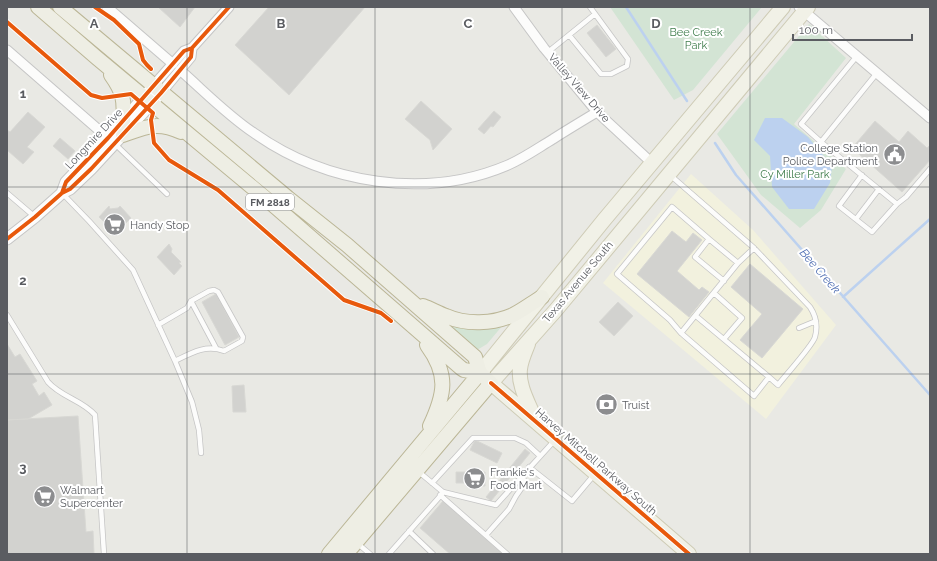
<svg xmlns="http://www.w3.org/2000/svg" width="937" height="561" font-family="Raleway,sans-serif">
	<rect width="100%" height="100%" fill="#e9e9e4"/>
	<path fill="#f2f1de" d="M691 174 753 230 836 325 766 419 603 283Z"/>
	<path fill="#d3e4d4" d="M610 7H762L693 90 674 100Z
		M809 24 846 58 794 124 846 169 821 210 800 228 761 195 717 134Z
		M444 322 503 325 487 344 477 350Z"/>
	<path fill="#bcd1ef" d="M765 118H782L808 137 832 166 830 183 814 209H789L772 187 770 156 754 140Z"/>
	<g fill="none" stroke-linecap="round" stroke-linejoin="round">
		<path stroke="#bcd1ef" stroke-width="2.5" d="M626 7 687 101
			M715 143 736 175 930 395
			M843 297 930 219"/>
	</g>
	<path fill="#d2d2cf" stroke="#d8d8d4" d="M158 7H195L180 27Z
		M269 7H365L289 95 235 45Z
		M597 25 616 49 606 57 587 33Z
		M421 101 452 129 433 150 430 140 405 119Z
		M494 111 501 117 493 127 491 126 484 134 478 129Z
		M28 112 45 127 27 147 34 152 23 164 7 150V130L10 132Z
		M875 121 899 142 908 131 927 148 930 145V160L902 192 852 148Z
		M60 138 75 151 68 159 53 146Z
		M109 206 110 209 118 208 120 206 131 218 116 233 99 217Z
		M672 231 686 242 693 233 702 240 677 271 699 290 702 287 709 292 689 317 637 274Z
		M169 244 172 249 171 252 181 262 179 263 182 266 174 275 157 257Z
		M750 264 803 309 762 358 740 340 762 314 731 287Z
		M216 294 239 337 225 345 202 302Z
		M618 302 633 316 614 336 599 322Z
		M7 344 15 357 20 354 37 381 32 384 39 396 44 392 52 405 28 419 7 420Z
		M244 385 246 412H233L232 386Z
		M78 416 86 532 93 531 94 554H7V420Z
		M475 440 502 453 497 463 470 450Z
		M525 449 530 453 491 501 486 497Z
		M456 472H485V486H466V483H456Z
		M443 501 503 554H450L420 528Z"/>
	<g fill="none" stroke-linecap="round" stroke-linejoin="round">
		<defs>
			<path id="service" d="M569 35 601 74H611L627 66 628 59 590 7
				M548 52 595 14
				M857 56 801 124 821 142 877 73
				M821 142 897 204
				M115 144 167 194
				M670 175 754 248 738 263 681 333 754 396 769 377 696 316
				M862 175 839 206 872 232 897 204 906 197 930 169
				M7 193 35 217
				M62 193 89 221 133 270 175 361 192 402 199 430 201 453
				M856 219 879 189
				M754 248 810 307C816 316 818 326 815 337 813 345 785 376 778 385L769 377
				M724 281 695 257 709 239 738 263
				M714 293 742 318 724 339
				M191 301 216 348
				M7 315 48 382C61 397 82 400 95 415L104 554
				M158 325 187 308 191 301 209 291 214 290 218 292 243 337 242 341 224 351C206 344 191 353 175 361
				M799 328 816 321
				M681 333 670 320 617 274 672 207 709 239
				M529 467 572 501 594 475
				M419 472 443 492 496 505 554 441
				M432 483 473 438H515L526 443 540 456
				M440 495 507 554
				M409 531 433 554
				M486 535 509 509 516 496 525 483 522 475
				M357 543 370 554
				M389 554 442 494"/>
			<path id="minor" d="M107 7 173 64
				M514 7 544 48 597 112 652 163
				M799 7 930 118
				M7 50 108 138
				M180 70C204 91 227 115 254 133 326 184 426 200 508 165 524 158 538 148 553 139 567 130 582 121 597 112
				M153 86 184 51 192 48 229 7
				M161 93 191 57 192 48"/>
			<path id="tertiary" d="M62 193 66 182 108 138 149 91
				M7 239 35 217 62 193 70 189 91 169 161 93"/>
			<path id="primary" d="M528 344C525 352 521 360 520 369 518 385 528 402 534 417
				M480 373 604 220 783 7
				M689 554 491 383 555 311 808 7"/>
			<path id="trunk" d="M38 7 97 58 270 202 461 368 464 370 480 373 491 383 346 554
				M60 7 288 198 347 245 475 357 480 373
				M111 75C123 92 125 100 123 121
				M123 135C146 127 157 121 181 132
				M423 306C431 309 438 313 446 316 466 325 493 324 513 315 523 310 532 303 542 297
				M427 345C449 375 445 394 430 426
				M329 554 480 373"/>
		</defs>
		<use href="#service" stroke="#c5c5c5" stroke-width="6"/>
		<use href="#minor" stroke="#c5c5c5" stroke-width="11"/>
		<use href="#tertiary" stroke="#c5c5c5" stroke-width="13"/>
		<use href="#primary" stroke="#cecbb5" stroke-width="16"/>
		<use href="#trunk" stroke="#bbb696" stroke-width="16"/>
		<use href="#service" stroke="#fcfcfb" stroke-width="4.5"/>
		<use href="#minor" stroke="#fcfcfb" stroke-width="9"/>
		<use href="#tertiary" stroke="#fcfcfb" stroke-width="11"/>
		<use href="#primary" stroke="#f1f1e7" stroke-width="14"/>
		<use href="#trunk" stroke="#eeeee4" stroke-width="14"/>
		<defs>
			<path id="cycleway" d="M95 7 114 20 139 44 143 60 147 65 151 69
				M7 22 91 95 102 98 131 94 153 113 151 120 154 143 169 160 218 190 344 300 381 313 391 321
				M62 193 66 182 108 138 184 51 192 48 229 7
				M7 239 35 217 62 193 70 189 91 169 161 93 191 57 192 48
				M491 383 689 554"/>
		</defs>
		<use href="#cycleway" stroke="#fff" stroke-width="6"/>
		<use href="#cycleway" stroke="#e8590c" stroke-width="4"/>
	</g>
	<path fill="none" stroke="#5a5c61" stroke-width="1" stroke-opacity="0.55" d="M187 7V554M375 7V554M562 7V554M750 7V554M7 187H930M7 374H930"/>
	<defs>
		<symbol id="civic-disc" viewBox="-11 -11 22 22"><circle r="9.5" fill="#8c8d8f" stroke="#fff"/><path d="M-.6-6.5H3V-4.5H.6V-3L4-1V1h2V6H-6V1h2V-1L-.6-3ZM-1.2 2.5V6h2.4V2.5Z" fill="#fff"/></symbol>
		<symbol id="supermarket-disc" viewBox="-11 -11 22 22"><circle r="9.5" fill="#8c8d8f" stroke="#fff"/><path d="M-6-5.5h2.5l.6 2H6L4.5 2H-2.5L-4.4-4H-6ZM-1.5 3.2a1.3 1.3 0 1 0 .1 0ZM3 3.2a1.3 1.3 0 1 0 .1 0Z" fill="#fff"/></symbol>
		<symbol id="bank-disc" viewBox="-11 -11 22 22"><circle r="9.5" fill="#8c8d8f" stroke="#fff"/><path d="M-6-4H6V4H-6ZM0-2.3a2.3 2.3 0 1 0 0 4.6a2.3 2.3 0 1 0 0-4.6Z" fill="#fff"/></symbol>
	</defs>
	<g fill-rule="evenodd">
		<use href="#civic-disc" x="882" y="142" width="25" height="25"/>
		<use href="#supermarket-disc" x="102" y="212" width="25" height="25"/>
		<use href="#bank-disc" x="594" y="392" width="25" height="25"/>
		<use href="#supermarket-disc" x="462" y="466" width="25" height="25"/>
		<use href="#supermarket-disc" x="32" y="484" width="25" height="25"/>
	</g>
	<g text-anchor="middle" dominant-baseline="central" stroke-width="4" stroke-linejoin="round" paint-order="stroke">
		<rect fill="#fff" stroke="#8c8d90" stroke-width="1" x="246" y="194" width="48" height="16" rx="3"/>
		<g font-size="10" font-weight="bold" fill="#5a5c61">
			<text x="270" y="202">FM 2818</text>
		</g>
		<g font-size="11" fill="#3e7c4b" stroke="#fff">
			<text x="696" y="32">Bee Creek<tspan x="696" dy="13">Park</tspan></text>
			<text x="795" y="174">Cy Miller Park</text>
		</g>
		<g font-size="11" fill="#5a5c61" stroke="#fff">
			<text transform="translate(579 88) rotate(49)">Valley View Drive</text>
			<text transform="translate(94 139) rotate(-47)">Longmire Drive</text>
			<text transform="translate(578 282) rotate(-50)">Texas Avenue South</text>
			<text transform="translate(596 462) rotate(41)">Harvey Mitchell Parkway South</text>
		</g>
		<g font-size="11" fill="#5a5c61" stroke="#fff" text-anchor="start">
			<text x="878" y="148" text-anchor="end">College Station<tspan x="878" dy="13">Police Department</tspan></text>
			<text x="130" y="225">Handy Stop</text>
			<text x="622" y="405">Truist</text>
			<text x="490" y="472">Frankie's<tspan x="490" dy="13">Food Mart</tspan></text>
			<text x="60" y="490">Walmart<tspan x="60" dy="13">Supercenter</tspan></text>
		</g>
		<g font-size="12" font-style="italic" fill="#506fb3" stroke="#fff">
			<text transform="translate(820 271) rotate(49)">Bee Creek</text>
		</g>
	</g>
	<g font-size="13" text-anchor="middle" font-weight="bold" fill="#5a5c61" stroke="#fff" stroke-width="4" stroke-linejoin="round" paint-order="stroke">
		<text x="94" y="28">A</text>
		<text x="281" y="28">B</text>
		<text x="468" y="28">C</text>
		<text x="656" y="28">D</text>
		<text x="23" y="98">1</text>
		<text x="23" y="285">2</text>
		<text x="23" y="472">3</text>
	</g>
	<rect width="937" height="561" fill="none" stroke="#5a5c61" stroke-width="16"/>
	<path d="M793 34v6h119v-6" fill="none" stroke="#5a5c61" stroke-width="2"/>
	<text x="799" y="34" font-size="12" fill="#5a5c61" stroke="#ffffff" stroke-width="3" paint-order="stroke">100 m</text>
</svg>
